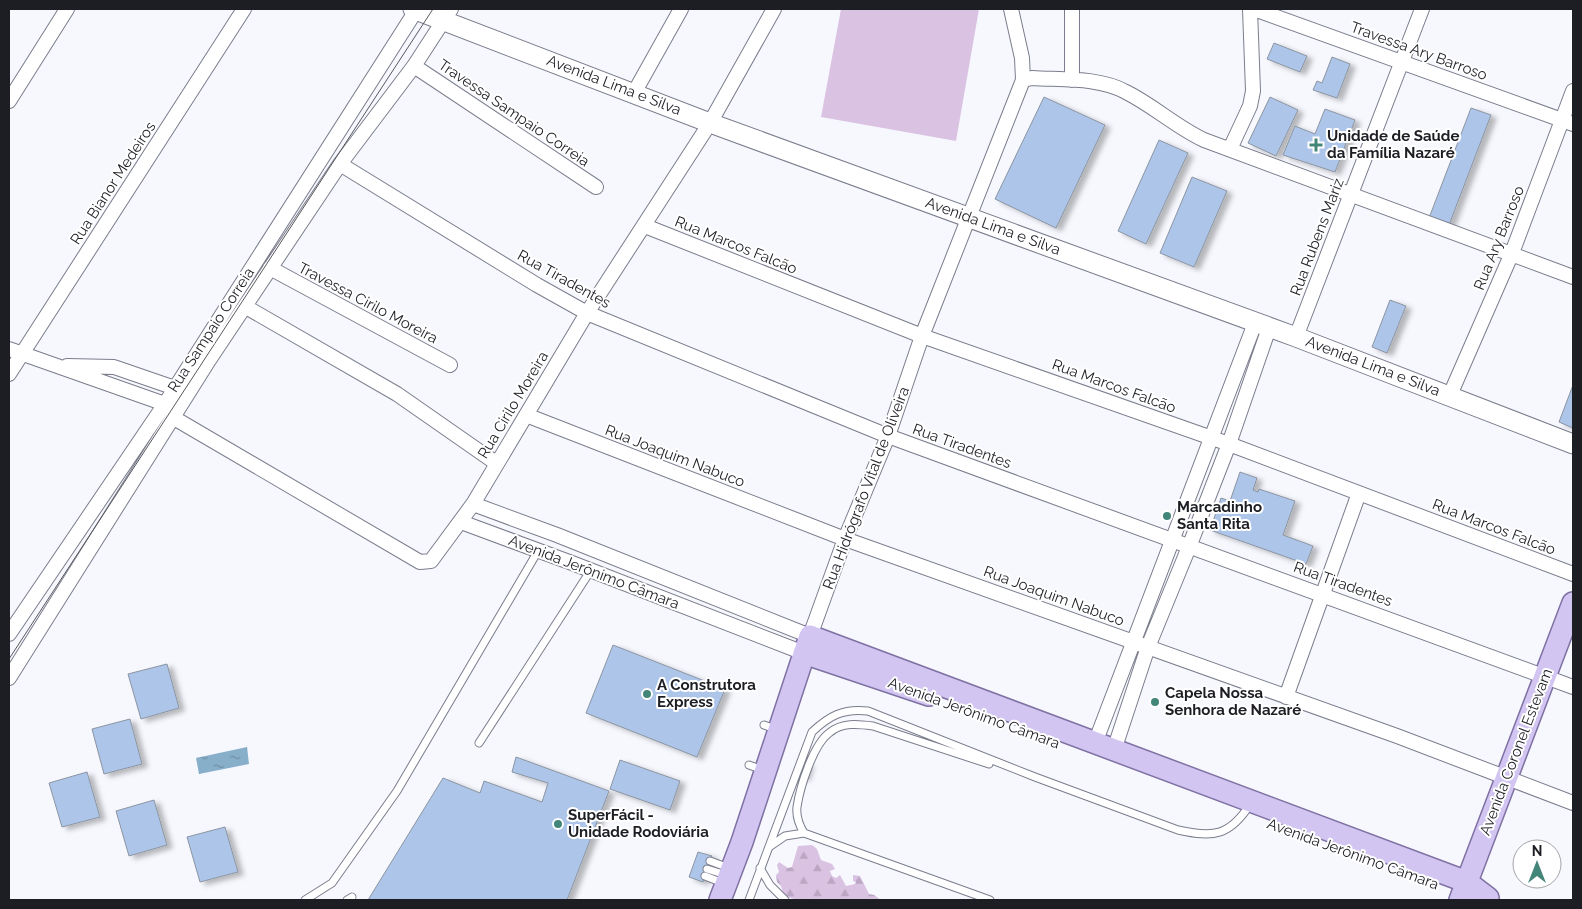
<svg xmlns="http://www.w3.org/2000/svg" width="1582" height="909" font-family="Raleway,sans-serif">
	<defs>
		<pattern id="forest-firs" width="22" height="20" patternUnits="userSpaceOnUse" patternTransform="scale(1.25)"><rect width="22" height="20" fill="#dac2e3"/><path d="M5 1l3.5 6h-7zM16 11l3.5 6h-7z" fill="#bba6c3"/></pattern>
		<pattern id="water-ripples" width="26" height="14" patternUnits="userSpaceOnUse" patternTransform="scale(1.25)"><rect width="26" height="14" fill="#87afca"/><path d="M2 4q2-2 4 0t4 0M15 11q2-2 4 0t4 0" fill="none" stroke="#6e8ea4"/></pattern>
		<filter id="shadow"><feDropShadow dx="5.5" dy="3" stdDeviation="2.5" flood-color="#0004"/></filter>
	</defs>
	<rect width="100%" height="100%" fill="#f7f8fe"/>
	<path fill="#dac2e3" d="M841 9H979L956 141 821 117Z"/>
	<path fill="url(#forest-firs)" d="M812 845 817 849 821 860 832 864 835 869 830 871 832 876 836 878 840 875 846 886 855 884 856 882 853 881V875L860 876 869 894 874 895 881 900H797L784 896 781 886 777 882 776 875 779 872 777 865 779 862 788 868 792 867 798 846Z"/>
	<path fill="url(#water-ripples)" d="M247 747 249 764 199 774 196 758Z"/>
	<path fill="#acc5e9" stroke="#8b94a1" filter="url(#shadow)" d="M1274 43 1307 56 1300 72 1267 59Z
		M1332 57 1350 64 1337 98 1313 90 1317 81 1322 83Z
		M1044 97 1105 125 1056 228 995 199Z
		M1270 97 1298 110 1276 156 1248 143Z
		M1471 108 1491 115 1449 225 1429 218Z
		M1325 109 1355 120 1335 172 1283 155 1295 126 1315 134Z
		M1159 140 1188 153 1146 244 1118 231Z
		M1192 177 1227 191 1194 267 1160 253Z
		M1390 300 1406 306 1387 353 1372 347Z
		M1573 385V428L1559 422Z
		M1240 472 1257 478 1253 490 1258 492 1259 489 1295 501 1283 535 1313 546 1306 564 1210 530 1221 498 1230 501Z
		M613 645 725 689 697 757 586 713Z
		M167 664 179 708 141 719 128 674Z
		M130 719 142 764 104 774 92 729Z
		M516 757 609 791 567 900H368L443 778 480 793 484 781 542 802 548 783 512 772Z
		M620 760 680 781 670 810 610 789Z
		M802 762 808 764 804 778 798 776Z
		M87 772 100 817 62 827 49 783Z
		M154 800 167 845 129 856 116 811Z
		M225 827 238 872 200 882 187 837Z
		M698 852 712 856 703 882 689 877Z"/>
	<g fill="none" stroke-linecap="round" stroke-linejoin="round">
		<defs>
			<path id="lane" d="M764 725 778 730
				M479 743 591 570
				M749 765 763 770
				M804 833C799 825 796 816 797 807 800 787 813 745 829 733 842 722 858 724 873 726L989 764
				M769 847 785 836 804 833 990 900
				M710 861 729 868
				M760 868 770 885 785 900
				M707 869 726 875
				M705 876 723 883
				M305 900 332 883 397 791 538 551
				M347 900 352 897
				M749 900 812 732C829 716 843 708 868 711L1035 777 1178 830C1214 838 1230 836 1251 803"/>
			<path id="street" d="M1011 9 1022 58 1023 80
				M1072 9V80
				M1254 9 1573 124
				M414 66 596 187
				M1023 80 1032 78C1062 80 1099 77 1126 92 1154 106 1176 127 1204 140L1573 277
				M634 93 681 9
				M9 101 67 9
				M1230 149 1250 106 1253 91 1250 9
				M340 164 537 285 587 313 888 436 1573 687
				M645 226 922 336 1229 444 1573 574
				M270 268 450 365
				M246 307 397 394 496 463
				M1296 337 1422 9
				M9 349 165 404
				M67 366 114 367 175 388
				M9 374 244 9
				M1450 395 1512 253 1573 91
				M526 415 845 539 1397 736 1573 803
				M174 418 420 562 431 561 473 504 587 313 710 123 774 9
				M473 504 557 535 810 636 845 539 888 436 922 336 1023 80
				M461 522 572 563 804 653
				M9 634 165 404 417 9
				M9 678 209 360 340 164 414 66 451 9
				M1286 697 1359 493
				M1095 743 1255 323
				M1114 750 1148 647 1189 547 1229 444 1269 328"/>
			<path id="secondary" d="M413 9 710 123 1296 337 1573 444"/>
			<path id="primary" d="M804 653 929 695
				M720 900 742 842 810 636 1467 882 1488 898
				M1460 900 1573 603"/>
		</defs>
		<use href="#lane" stroke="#7b7d8c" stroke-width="9"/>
		<use href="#street" stroke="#7b7d8c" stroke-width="16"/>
		<use href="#secondary" stroke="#7b7d8c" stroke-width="21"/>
		<use href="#primary" stroke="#7f71a3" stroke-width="24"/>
		<use href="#lane" stroke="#fff" stroke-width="7"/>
		<use href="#street" stroke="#fff" stroke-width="14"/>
		<use href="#secondary" stroke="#fff" stroke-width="19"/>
		<use href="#primary" stroke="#d2c5f1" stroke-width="21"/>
		<path stroke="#57585e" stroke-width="1" d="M9 659 433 9"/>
	</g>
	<g fill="#428679" stroke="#fff" stroke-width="2">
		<path d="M1313.5 137.5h5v5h5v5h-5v5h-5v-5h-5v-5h5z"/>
		<circle cx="1167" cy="516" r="5"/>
		<circle cx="647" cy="694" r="5"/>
		<circle cx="1155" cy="702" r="5"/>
		<circle cx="558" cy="824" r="5"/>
	</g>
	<g text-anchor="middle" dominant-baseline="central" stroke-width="4" stroke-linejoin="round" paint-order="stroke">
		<g font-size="15" fill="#1d1e24" stroke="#fff">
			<text transform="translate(1419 51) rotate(20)">Travessa Ary Barroso</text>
			<text transform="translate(614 85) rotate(21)">Avenida Lima e Silva</text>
			<text transform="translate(514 113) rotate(34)">Travessa Sampaio Correia</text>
			<text transform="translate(113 183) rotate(-57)">Rua Bianor Medeiros</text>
			<text transform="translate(993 226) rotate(20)">Avenida Lima e Silva</text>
			<text transform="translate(1317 237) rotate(-69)">Rua Rubens Mariz</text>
			<text transform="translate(1499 238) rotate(-68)">Rua Ary Barroso</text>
			<text transform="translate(736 245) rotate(22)">Rua Marcos Falcão</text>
			<text transform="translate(564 279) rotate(29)">Rua Tiradentes</text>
			<text transform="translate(368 303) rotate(28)">Travessa Cirilo Moreira</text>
			<text transform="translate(211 330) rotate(-57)">Rua Sampaio Correia</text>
			<text transform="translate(1373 366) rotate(21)">Avenida Lima e Silva</text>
			<text transform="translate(1114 386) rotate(20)">Rua Marcos Falcão</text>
			<text transform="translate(513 405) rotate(-59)">Rua Cirilo Moreira</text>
			<text transform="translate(962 446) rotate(20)">Rua Tiradentes</text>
			<text transform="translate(675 456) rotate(21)">Rua Joaquim Nabuco</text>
			<text transform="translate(866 488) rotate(-69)">Rua Hidrógrafo Vital de Oliveira</text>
			<text transform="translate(1494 527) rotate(21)">Rua Marcos Falcão</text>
			<text transform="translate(594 572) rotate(21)">Avenida Jerônimo Câmara</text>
			<text transform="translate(1343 584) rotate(20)">Rua Tiradentes</text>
			<text transform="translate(1054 596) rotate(20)">Rua Joaquim Nabuco</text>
			<text transform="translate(974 713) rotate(20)">Avenida Jerônimo Câmara</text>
			<text transform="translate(1516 752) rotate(-69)">Avenida Coronel Estevam</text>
			<text transform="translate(1353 854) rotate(20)">Avenida Jerônimo Câmara</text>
		</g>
		<g font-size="15" font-weight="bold" fill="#1d1e24" stroke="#fff" text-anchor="start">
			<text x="1327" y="136">Unidade de Saúde<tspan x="1327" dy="17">da Família Nazaré</tspan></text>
			<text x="1177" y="507">Marcadinho<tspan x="1177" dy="17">Santa Rita</tspan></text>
			<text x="657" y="685">A Construtora<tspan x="657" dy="17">Express</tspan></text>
			<text x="1165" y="693">Capela Nossa<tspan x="1165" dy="17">Senhora de Nazaré</tspan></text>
			<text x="568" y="815">SuperFácil -<tspan x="568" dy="17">Unidade Rodoviária</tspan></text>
		</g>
	</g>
	<rect width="1582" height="909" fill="none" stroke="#1d1e24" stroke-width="20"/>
	<g transform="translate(1537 864)"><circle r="24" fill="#ffffff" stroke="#a5a5a7"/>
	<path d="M0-4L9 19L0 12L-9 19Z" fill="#428679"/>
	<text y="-8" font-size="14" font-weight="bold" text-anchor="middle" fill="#1d1e24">N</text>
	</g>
</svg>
